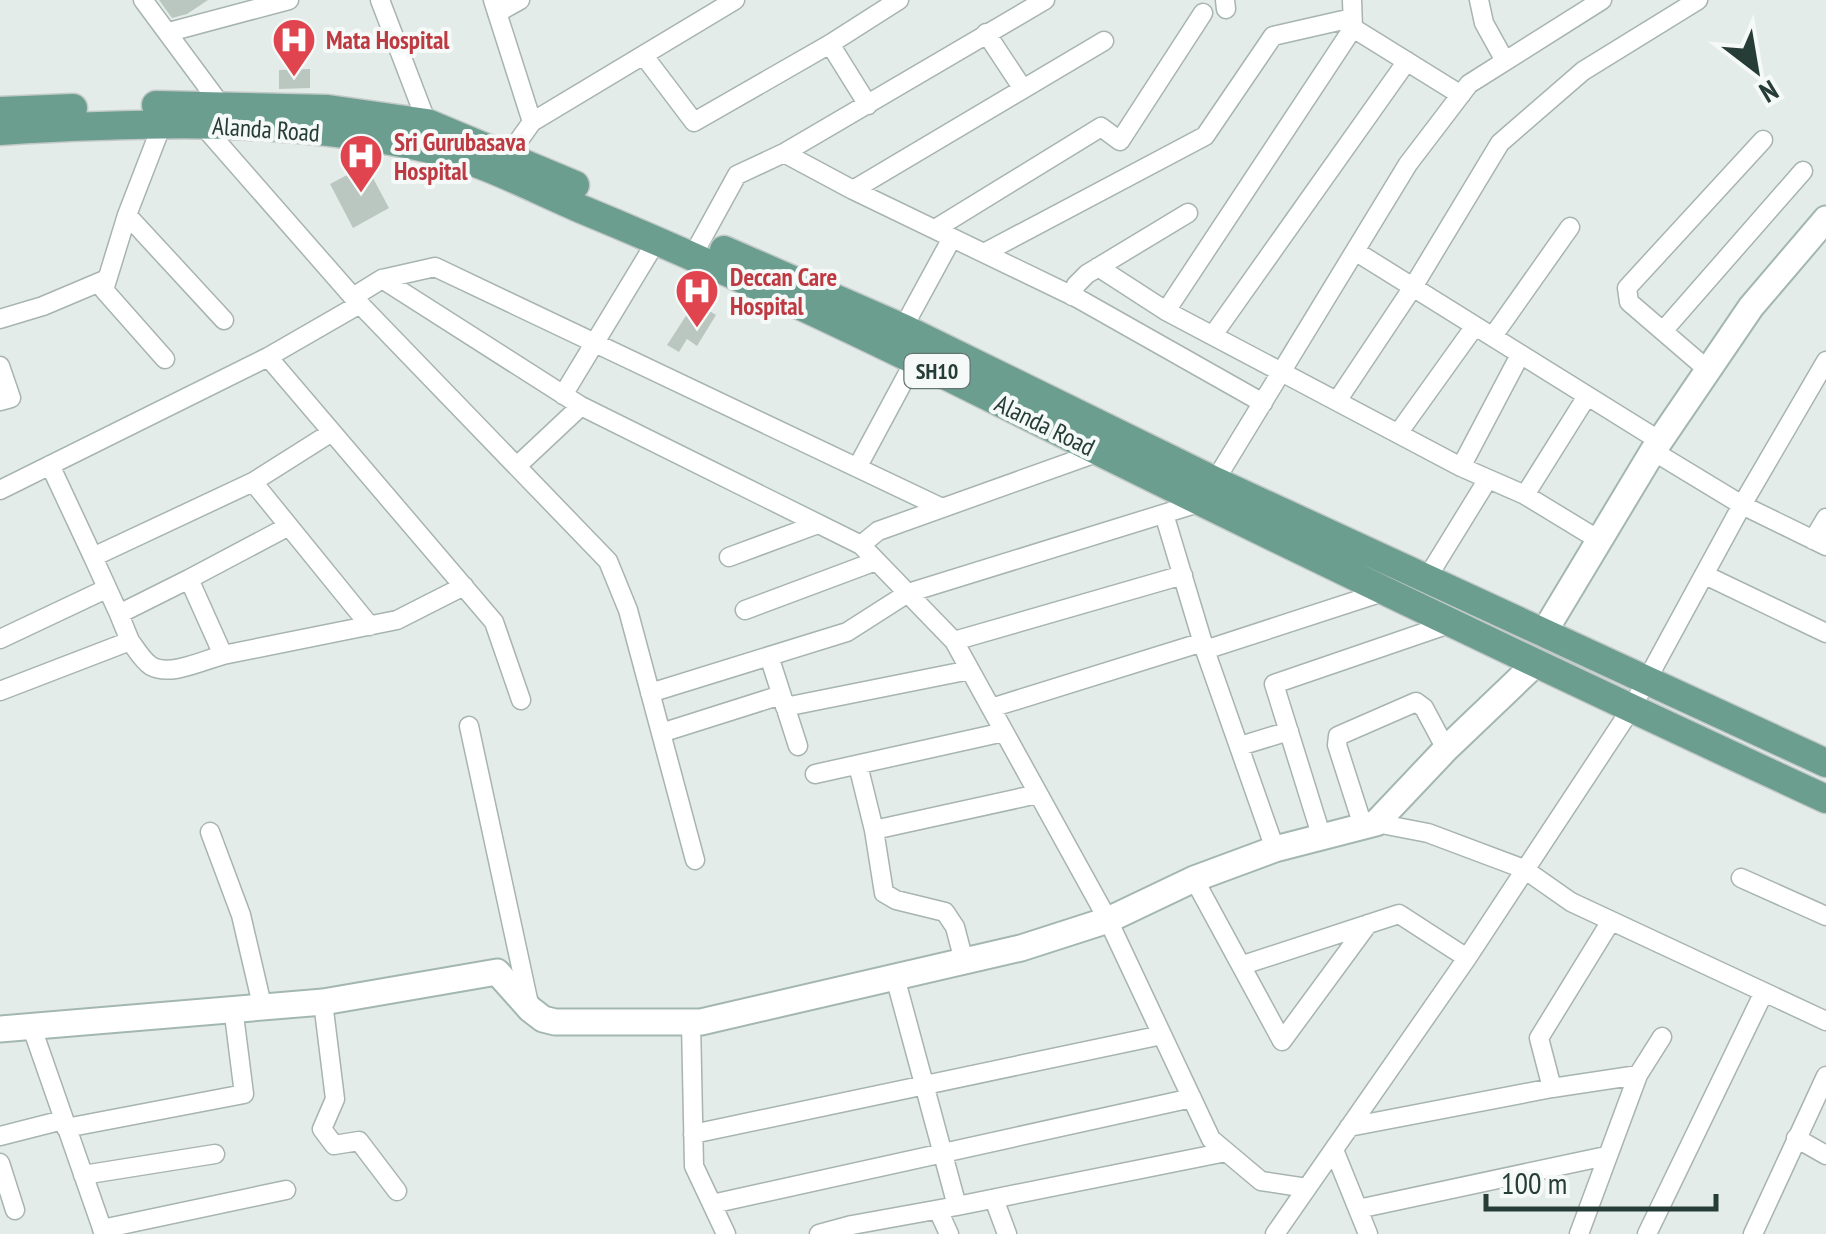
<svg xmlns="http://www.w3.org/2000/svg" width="1826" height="1234" font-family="'PT Sans Narrow',sans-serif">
	<rect width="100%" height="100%" fill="#e4ece9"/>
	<path fill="#bac7c1" d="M159 0H208L187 14 172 18Z
		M310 69V88L279 89V70Z
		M366 165 389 208 353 228 330 184Z
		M695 302 716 315 697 346 687 339 679 352 667 345Z"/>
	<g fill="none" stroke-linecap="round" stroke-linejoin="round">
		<defs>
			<path id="street" d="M143 0 226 112
				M380 0 427 123
				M493 0 532 122
				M1225 0 1226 9
				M1352 0 1353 28 1166 311 1461 467 1525 495 1599 540
				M1479 0 1484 23 1505 61
				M497 13 520 0
				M1353 28 1461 95
				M169 32 289 0
				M986 33 1023 89
				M830 44 868 105
				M644 56 694 122 830 44 899 0
				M198 120 353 297 382 279 581 406 861 545 954 641 1108 920 1211 1139 1261 1181 1307 1188
				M163 122 127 215 104 290 165 359
				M784 153 1045 0
				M498 161 507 157 532 122 735 0
				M853 190 1104 41
				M127 215 224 320
				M935 229 1101 127 1120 141 1203 13
				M1355 251 1660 441
				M984 253 1205 136 1273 36 1352 18
				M693 255 737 175 784 153 853 190 1079 299 1263 403
				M1098 267 1166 311
				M382 279 435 267 942 508
				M1072 296 1076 285 1087 274 1188 213
				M353 297 608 561 628 610 695 860
				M360 304 268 357 494 622 521 700
				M0 319 43 306 107 279
				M903 328 952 238
				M1663 331 1803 171
				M1213 335 1407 61
				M1493 336 1570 227
				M0 366 11 398 0 401
				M1708 370 1629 302 1627 288 1763 140
				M563 395 657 240
				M1337 401 1413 287 1500 143 1583 71 1698 0
				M1399 432 1475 326
				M1653 451 1742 505 1826 546
				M50 465 93 557
				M517 466 581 406
				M858 466 915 360
				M1461 467 1520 355
				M253 482 332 432
				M0 490 268 357
				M1525 495 1587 396
				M1164 514 1205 650 1386 591
				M1813 540 1826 518
				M861 545 878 531 1099 452
				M729 557 818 524
				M1705 575 1826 633
				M1427 578 1488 479
				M189 579 289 526
				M745 610 876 561
				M119 614 93 557 253 482 370 626
				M0 639 106 589
				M130 641C136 649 143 661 151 666 170 677 204 660 223 655
				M954 641 1183 575
				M1205 650 1275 849
				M769 656 798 746
				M0 691 130 641 119 614 189 579 223 655 397 620 464 586
				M650 693 847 632 908 593 1202 502 1408 164 1469 84 1602 0
				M785 707 970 670
				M991 708 1203 642
				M469 726 529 1004
				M661 733 781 695
				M1240 746 1289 731
				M858 765 874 830 1038 794
				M815 774 1004 732
				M1376 823 1428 833 1524 869 1571 902 1826 1021
				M1363 826 1337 745 1338 736 1416 702 1424 708 1446 749
				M874 830 884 893 896 900 945 912 955 927 964 961
				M210 832 241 915 262 1005
				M1322 838 1274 684 1455 622
				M1741 878 1826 916
				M1194 879 1282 1041 1368 924
				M1243 965 1399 914 1467 958
				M323 1002 335 1099 322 1129 334 1145 359 1141 397 1191
				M691 1022 694 1166 726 1234
				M31 1025 104 1234
				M1638 1075 1662 1037
				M1552 1088 1539 1038 1611 921
				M1349 1127 1552 1088 1638 1075 1579 1234
				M66 1128 244 1094 233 1007
				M693 1134 1162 1035
				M0 1136 63 1120
				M1796 1138 1826 1155
				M1334 1150 1368 1234
				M0 1163 15 1210
				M83 1175 215 1154
				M994 1199 1007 1234
				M712 1204 1192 1098
				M957 1206 1226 1152
				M1358 1209 1606 1156
				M938 1210 949 1234
				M102 1229 286 1190
				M819 1234 852 1225 957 1206 895 977
				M1275 1234 1467 958 1631 709 1742 505 1826 361
				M1647 1234 1764 992
				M1753 1234 1826 1076"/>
			<path id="secondary" d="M1543 634 1653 451 1751 307 1826 219
				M0 1029 323 1002 497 972 530 1009 543 1019 555 1022H701L1021 948 1108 920 1194 879 1275 849 1376 823 1446 749 1535 664"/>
			<path id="primary" d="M156 105 328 109 427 123 575 185
				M0 111 73 108
				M0 131C145 122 291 117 434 150 484 162 534 189 581 209 722 267 859 332 995 400 1270 537 1547 670 1826 799
				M724 250 903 328 1215 481 1826 763"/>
		</defs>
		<use href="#street" stroke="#a7b4b0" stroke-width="21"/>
		<use href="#secondary" stroke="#a3b7b0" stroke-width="29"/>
		<use href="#primary" stroke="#c2c9c7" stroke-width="31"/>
		<use href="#street" stroke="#fff" stroke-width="18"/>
		<use href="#secondary" stroke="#fff" stroke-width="25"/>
		<use href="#primary" stroke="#6c9e90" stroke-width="28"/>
	</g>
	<defs>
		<symbol id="hospital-pin" viewBox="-11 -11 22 30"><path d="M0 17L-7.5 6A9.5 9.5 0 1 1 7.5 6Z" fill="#e0444e" stroke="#f5f9f7"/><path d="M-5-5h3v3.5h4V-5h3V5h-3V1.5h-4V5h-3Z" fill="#fff"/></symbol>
	</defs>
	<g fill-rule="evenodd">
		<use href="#hospital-pin" x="269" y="15" width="50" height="68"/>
		<use href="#hospital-pin" x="336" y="131" width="50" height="68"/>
		<use href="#hospital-pin" x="672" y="266" width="50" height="68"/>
	</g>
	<g text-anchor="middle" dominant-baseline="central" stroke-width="8" stroke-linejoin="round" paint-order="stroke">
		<rect fill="#f5f9f7" stroke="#637570" stroke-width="2.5" x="904.5" y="354" width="65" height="34" rx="8"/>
		<g font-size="22" font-weight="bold" fill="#253d36">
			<text x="937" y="371">SH10</text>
		</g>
		<g font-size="25" font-weight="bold" fill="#be3a42" stroke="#f5f9f7" text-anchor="start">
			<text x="326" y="40">Mata Hospital</text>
			<text x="394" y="142">Sri Gurubasava<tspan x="394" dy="29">Hospital</tspan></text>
			<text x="730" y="277">Deccan Care<tspan x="730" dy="29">Hospital</tspan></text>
		</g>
		<g font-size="25" fill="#253d36" stroke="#f5f9f7">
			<text transform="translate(266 129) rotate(4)">Alanda Road</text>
			<text transform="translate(1045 425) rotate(26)">Alanda Road</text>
		</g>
	</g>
	<g transform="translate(1756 70) rotate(149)" stroke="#f5f9f7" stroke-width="8" paint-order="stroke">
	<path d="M0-8L18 38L0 25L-18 38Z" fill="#253d36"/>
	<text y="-15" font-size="28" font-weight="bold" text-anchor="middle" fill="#253d36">N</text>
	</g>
	<path d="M1486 1194v15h230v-15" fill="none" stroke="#253d36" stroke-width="5"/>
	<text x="1501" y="1194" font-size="30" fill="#253d36" stroke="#f5f9f7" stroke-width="8" paint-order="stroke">100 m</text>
</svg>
